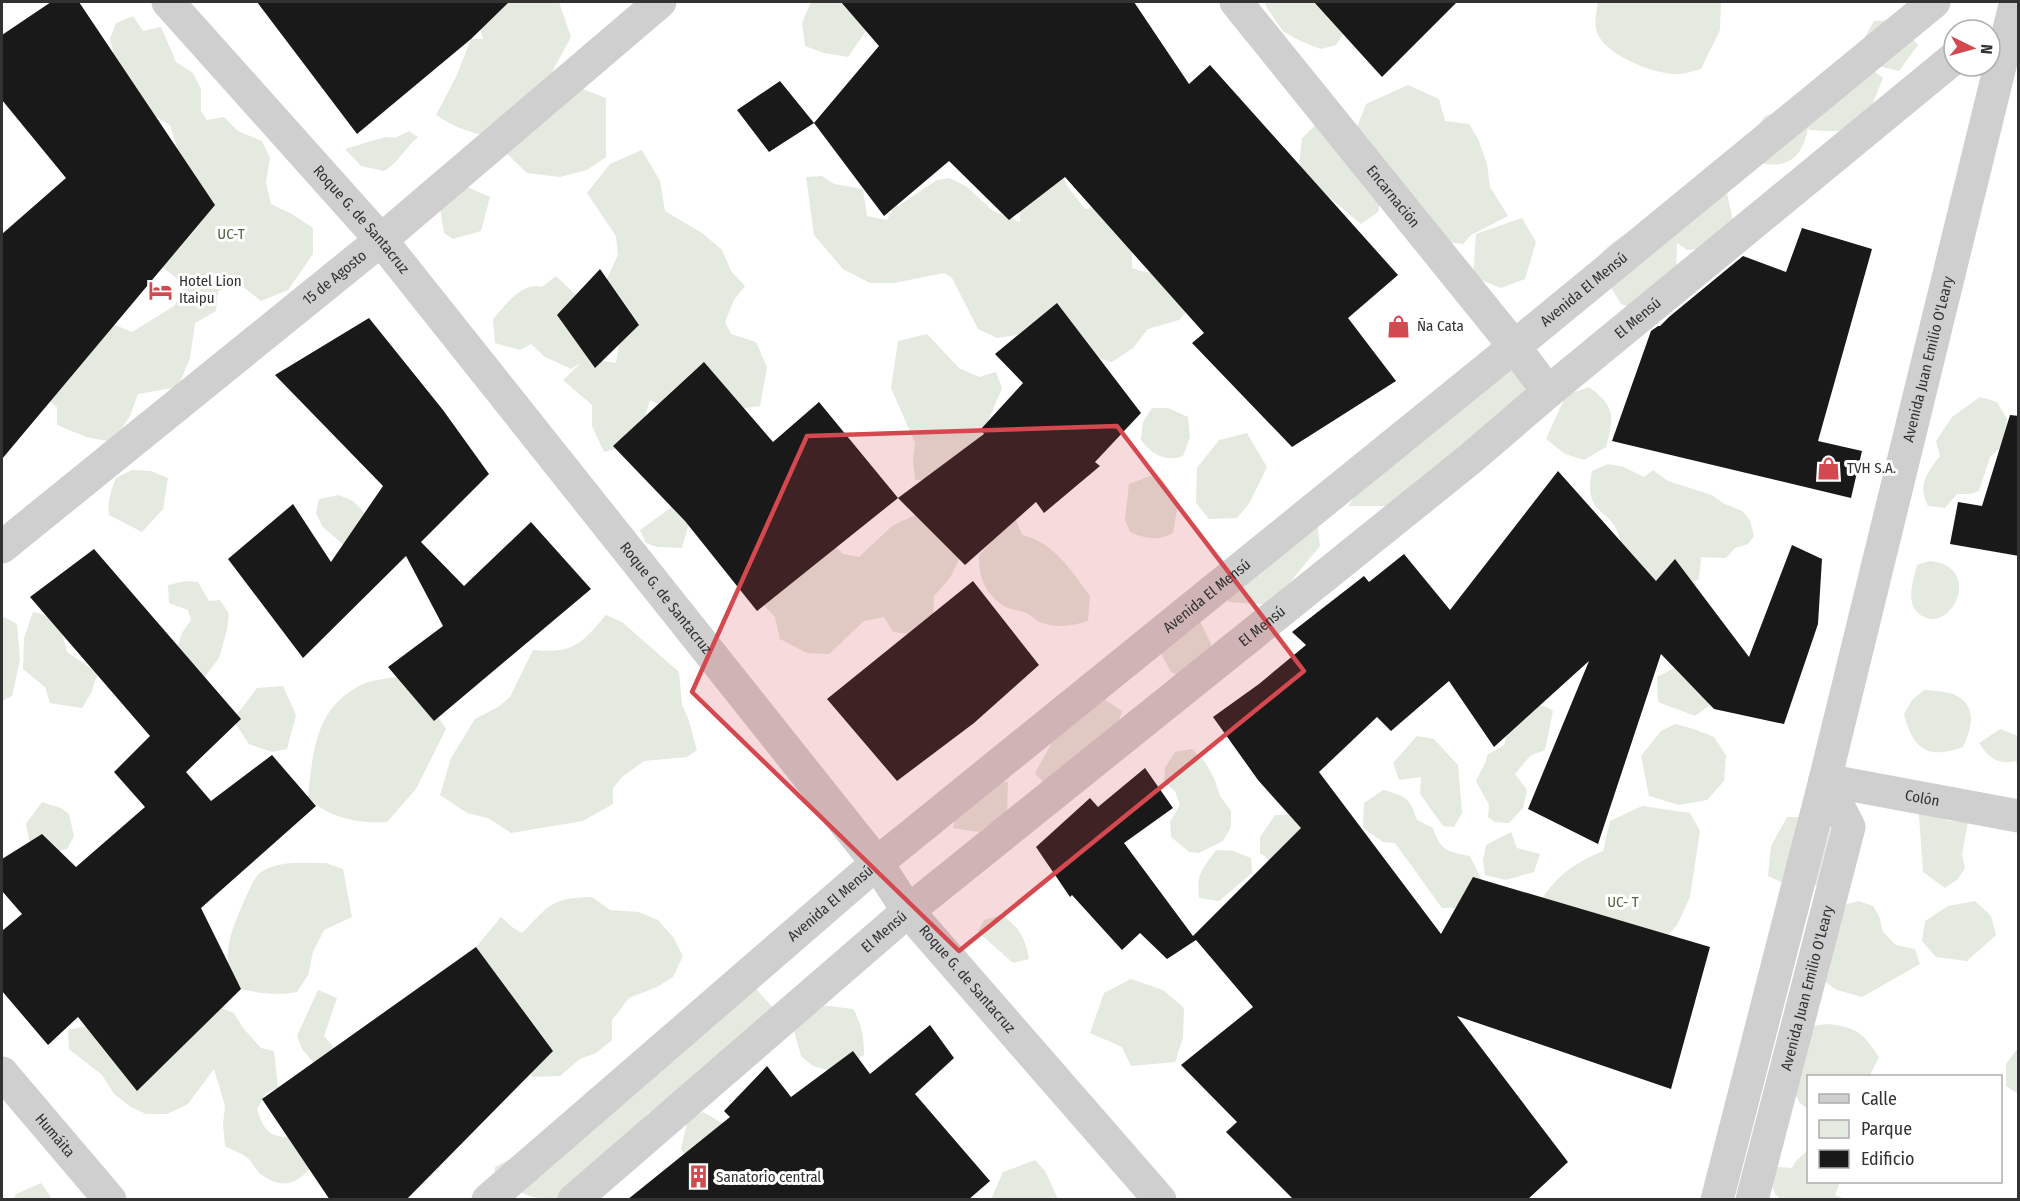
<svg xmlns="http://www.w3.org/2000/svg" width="2020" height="1201" font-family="'Fira Sans Condensed',sans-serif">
	<rect width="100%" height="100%" fill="#fff"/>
	<path fill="#e4eadf" d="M476 2H559L571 37 553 70 546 90 496 137C473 134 455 128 436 115L456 77 471 39H483L474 4Z
		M811 2H853L868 12 866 31 848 57 824 53 805 46 802 23Z
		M1266 2H1347L1352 21 1336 45 1321 49 1300 41 1283 31 1265 5Z
		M1598 2H1721L1720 30 1701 69C1693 71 1685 74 1678 74 1655 75 1601 54 1596 29 1594 21 1597 10 1598 2Z
		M133 16 143 31 161 27 176 62 193 73 201 89V111L207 120 224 117 238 131 262 141 270 158 266 182 271 204 292 214 313 228V254L288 290 261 301 238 283 218 291 216 311 195 323 190 358 178 387 138 394 130 416 113 442 86 437 57 425V407L42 395 108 308 115 325 132 332 174 306 184 291 175 277 154 261 174 170 177 148 170 125 124 98 110 39 116 23Z
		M1897 20 1918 45 1899 71 1874 65 1861 44 1874 21Z
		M1873 70 1883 78 1865 122C1849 134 1827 131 1809 130L1808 126C1805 152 1791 170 1762 163L1755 131 1765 116 1793 107Z
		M570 84 606 98V157L587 170 560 177 527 173 505 152Z
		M1408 85 1439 99 1445 121 1469 124 1479 141 1487 164 1490 187 1508 216 1471 235 1463 244 1430 240 1386 177 1378 212 1361 224 1324 193 1299 165 1302 138 1322 119 1358 125 1366 104Z
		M409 131 418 137C404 149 400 161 384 171L361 166 345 149 385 137 395 138Z
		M642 150 660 181 665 211 702 233 722 250 731 271 745 286 734 300 725 322 731 334 756 342 767 367 760 406 731 410 691 380 676 387 668 409 650 400 645 416 630 445 604 452 592 426V405L563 380 581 363 571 369 545 357 531 344 520 350 495 343 493 319C504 306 523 281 542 287L556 276 576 295 587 358 616 363 619 344 604 285 618 255 616 236 587 193 610 164Z
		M822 176 834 184 863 189 867 216 887 220 892 210 937 180 949 178 966 186 993 211 1020 222V200L1064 178 1067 186 1085 209 1102 207 1132 246V268L1141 271 1169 276 1187 311 1179 320 1148 329 1133 348 1112 362 1018 335 997 338 978 329 952 278 944 273 894 283H870L843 269 814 235 806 177Z
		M458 183 490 197 481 231 453 239 444 233 440 208Z
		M1727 193 1733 221 1710 248 1687 250 1677 243 1676 272 1656 314 1621 304 1596 263C1609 229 1694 205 1727 193Z
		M1522 218 1536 242 1525 279 1501 288 1473 277 1476 234Z
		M927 334 959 368 979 377 996 372 1002 388 988 421 991 458 1018 501 1016 520 1022 535C1054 542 1072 572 1090 596L1088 621C1073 626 1057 628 1042 623 1036 621 1032 615 1026 613 1019 610 1011 610 1004 606 984 593 979 577 979 555L990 543 999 522 951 481 915 480 913 461 915 443 891 388 898 341Z
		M1493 364 1530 375 1520 405 1397 506H1348L1402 431Z
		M1589 387C1616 407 1614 417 1606 447L1584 460 1565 454 1546 439 1566 395Z
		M1980 397 1997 402 2007 419 2005 443 1990 457 1979 491 1971 494H1957L1945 508 1928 506C1917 485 1927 473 1940 456L1936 441 1952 417Z
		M1152 408H1168L1188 417 1190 437 1183 456C1166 463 1150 453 1141 440L1143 422Z
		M1247 433 1267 467 1249 504 1237 518 1209 519 1196 503 1197 468 1219 440Z
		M1608 464 1624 467 1644 477 1653 470 1668 481 1712 495 1723 503 1742 511 1750 520 1754 536 1748 544 1735 548 1726 558 1701 557 1699 579 1660 601 1617 558C1618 553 1621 545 1620 540 1614 507 1582 518 1592 471Z
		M132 470 151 471 168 478 163 509 142 532 109 515C107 501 111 491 116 478Z
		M1150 476 1161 477 1178 503 1173 533C1158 541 1146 539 1130 532L1125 520 1129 484Z
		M339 495 353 501 365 513 347 548 322 526 316 513 319 499Z
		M683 499 690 520 682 548 657 547 646 543 640 530Z
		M915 515 957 528 962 545 959 559 950 578 934 596 933 615 910 634 893 632 884 617 864 621 829 654 807 653 780 639 775 617 753 594 816 527 843 554 859 557 892 526Z
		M1317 522 1320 546 1271 605 1228 602 1232 575Z
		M1930 561C1984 566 1952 634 1922 616 1904 606 1913 581 1917 565Z
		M186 581 198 582 209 601 220 600 229 614 227 630 219 658 201 682 173 660 182 633 191 620 188 610 169 603 168 585Z
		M33 612C62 619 60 625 67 652L98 673 91 693 82 708 50 703 45 687 23 669 24 638Z
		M606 615 622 622 679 672 682 705 688 718 697 750 687 757 644 761 622 777 613 788V804L583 821 511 833 488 818 467 813 440 795 451 758 475 719 498 707 510 697 533 650C574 654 581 644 606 615Z
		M2 616 17 624 20 660 12 696 2 701Z
		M1200 621 1211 644 1207 664 1185 678 1171 672 1160 652Z
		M1678 666 1715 701 1695 716 1658 702 1657 677Z
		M402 676 434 710 446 729 416 789 387 822C360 824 327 818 308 797 313 752 315 708 361 685 372 679 389 679 402 676Z
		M283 686 296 715 287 749 272 752 249 744 233 720 257 688Z
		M1924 690C1934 691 1948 691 1957 696 1978 708 1971 729 1963 747 1927 760 1913 749 1904 714L1912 700Z
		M1101 697 1122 711 1114 738 1049 789 1035 773 1060 728Z
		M1527 702 1547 707 1553 711 1545 750 1530 756 1515 774 1527 790 1523 808 1509 823 1495 822 1488 817 1489 805 1476 781 1486 761 1487 755 1504 745 1513 718Z
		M1675 724 1694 729 1714 737 1726 755 1724 781 1707 800 1679 805 1649 796 1641 756 1661 731Z
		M2000 729 2018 736V771L2016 761C1997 765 1989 758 1979 743Z
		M1417 736 1434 739 1458 765 1462 813 1454 827 1443 826 1420 794 1421 777 1399 780 1393 763Z
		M1192 749 1205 762 1214 778 1220 796 1231 811V827L1223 841 1199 853 1189 852 1171 837 1170 822 1180 805 1175 791 1164 782 1165 768 1175 752Z
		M991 781 1008 782 1007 812 979 832 953 828 959 802Z
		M1383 790C1405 796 1410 797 1417 820L1433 828C1440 851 1449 852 1470 856L1484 885 1476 900 1456 908H1442L1395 843 1383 842 1363 828 1364 803Z
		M42 802 61 808 69 814 74 836 67 849 55 852 30 844 26 824Z
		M1642 806 1690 813 1700 831 1690 897 1677 925 1655 949 1526 923C1551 884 1559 870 1603 851L1610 821Z
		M1922 809 1949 821 1968 822 1962 854 1965 868 1958 879 1945 888 1923 872 1919 816Z
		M1275 815H1299L1310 825 1277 868 1263 855 1260 854V837Z
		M1787 817H1802L1839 832 1819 886 1783 883 1768 876 1771 846Z
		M1511 832 1517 848 1540 854 1534 872 1506 880 1485 875 1483 860 1486 845Z
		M1216 850 1233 851 1251 858 1252 873 1219 901 1199 898C1196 873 1203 869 1216 850Z
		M326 863 343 869 352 917 324 930 313 952 308 975 297 992C276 996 257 993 237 988 218 958 232 929 245 899 249 891 254 877 261 872 279 860 305 863 326 863Z
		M592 897 610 910 639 912 658 920 673 937 683 956 673 977 657 987 629 998 612 1020V1040L596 1053 580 1059 560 1076 533 1077 521 1060 497 992 476 947 501 917 512 927 522 933C550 905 550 898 592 897Z
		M1859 901 1873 906 1879 916 1883 932 1896 945 1915 949 1920 964 1862 997 1837 990 1825 982 1840 906Z
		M1975 901 1991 916 1996 935 1967 961 1936 957 1922 941 1925 921 1948 906Z
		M1001 915C1020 927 1025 938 1029 959L1013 963 978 932 984 920Z
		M1131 979 1163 990 1184 1008 1183 1038 1175 1062 1131 1066 1122 1047 1090 1033 1104 993Z
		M756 989 777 1012 645 1116 646 1132C632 1142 568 1197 557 1199 533 1201 513 1190 494 1177L495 1167 518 1155Z
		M318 990 337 998 324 1036 337 1051 318 1068 302 1049 297 1036Z
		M206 1002 234 1013 243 1028 261 1048 274 1051 278 1088 266 1093 257 1109C265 1135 272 1138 299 1137L313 1164C299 1184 283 1190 262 1175 255 1170 253 1161 246 1157 240 1152 232 1150 225 1146L223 1125 225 1106 214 1069 188 1104 167 1114H146L131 1107 114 1094 102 1075 69 1049 68 1030Z
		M820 1005 853 1009C862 1024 864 1038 864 1055L845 1068 827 1070 813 1066 801 1056 794 1031Z
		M1826 1024C1857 1027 1862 1032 1879 1057L1870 1075 1872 1076H1808V1108C1781 1100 1802 1046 1807 1027Z
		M2018 1048V1094L2006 1086V1064Z
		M703 1112 724 1124 691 1162 681 1149 688 1119Z
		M1807 1151H1808V1182H1840L1835 1195 1845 1199H1857H1780L1775 1194 1766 1166 1792 1168 1795 1162Z
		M1035 1160 1045 1171 1058 1199H993L992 1197 1003 1172Z
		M41 1183 51 1197 50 1199H14L16 1194Z"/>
	<path fill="#191919" d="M51 2H79L215 205 2 459V234L66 178 2 100V35Z
		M257 2H509L471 39 357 134Z
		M841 2H1134L1189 84 1210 65 1398 275 1348 318 1396 381 1292 447 1192 343 1204 333 1065 177 1009 220 949 161 884 216 814 123 879 46Z
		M1314 2H1457L1382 77Z
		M780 81 814 123 769 152 737 110Z
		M1802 228 1872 249 1818 441 1862 451 1851 498 1612 441 1651 331 1658 326H1660L1669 317 1743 256 1786 272Z
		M600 269 639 325 595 368 557 315Z
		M1057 303 1141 413 1095 462 1100 466 1044 513 1036 502 965 565 898 498 984 434 981 429 1023 383 995 354Z
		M369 318 443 410 489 474 421 542 464 586 531 522 591 589 434 721 388 667 443 626 406 556 303 658 228 559 293 504 331 562 383 486 275 375Z
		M704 362 773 442 819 402 898 498 757 611 685 521 613 446Z
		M2010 415 2019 416V556L1950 544 1958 502 1982 506Z
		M1558 471 1656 581 1675 559 1749 657 1792 545 1822 559 1818 624 1784 724 1714 709 1661 654 1598 844 1528 809 1589 661 1494 747 1449 681 1391 731 1377 717 1319 772 1441 934 1473 877 1710 947 1671 1089 1457 1016 1568 1162 1527 1200H1294L1226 1132 1237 1122 1181 1065 1253 1007 1196 940 1167 959 1140 933 1122 950 1072 895 1070 897 1036 847 1090 798 1098 807 1145 768 1173 808 1124 843 1193 936 1301 828 1258 780 1213 717 1259 684 1306 645 1292 632 1364 576 1369 582 1404 554 1450 610Z
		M94 549 241 719 186 772 211 801 272 755 316 806 201 908 241 989 137 1091 78 1017 48 1045 2 991V931L22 914 2 891V859L42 834 76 867 145 807 114 772 150 736 30 597Z
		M973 581 1039 665 974 723 897 781 827 699Z
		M476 947 553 1051 406 1200H330L262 1099Z
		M930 1025 954 1058 915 1094 990 1181 968 1200H627L730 1117 724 1111 767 1066 791 1097 853 1051 870 1074Z"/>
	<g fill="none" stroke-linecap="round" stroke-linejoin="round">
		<g stroke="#cfcfcf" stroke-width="33">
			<path id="s1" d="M168 2 381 240 877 863 908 911 1160 1200"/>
			<path id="s2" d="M1236 2 1514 346 1548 392"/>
			<path id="s3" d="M2 547 381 240 660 2"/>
			<path id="s4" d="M1825 780 2018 816"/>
			<path id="s5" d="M2 1073 110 1200"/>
			<path id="s6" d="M488 1200 877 863 1493 364 1934 2"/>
			<path id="s7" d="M574 1200 908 911 1470 459 1548 392 1954 58"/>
			<path id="s8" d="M1717 1200 1825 780 2014 9"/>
			<path id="s9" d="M1752 1200 1849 827 1825 780"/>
		</g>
	</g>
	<path fill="#d4484f" fill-opacity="0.2" stroke="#d4484f" stroke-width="4.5" stroke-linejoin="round" d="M1117 426 1304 671 959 951 692 692 807 436Z"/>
	<defs>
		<symbol id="hotel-bare" viewBox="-9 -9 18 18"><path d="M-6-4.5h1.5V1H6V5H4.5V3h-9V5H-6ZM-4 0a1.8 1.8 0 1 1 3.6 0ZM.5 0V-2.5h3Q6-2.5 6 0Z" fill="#d4484f" stroke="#fff" stroke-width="2.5" paint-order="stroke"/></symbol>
		<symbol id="shop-bare" viewBox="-9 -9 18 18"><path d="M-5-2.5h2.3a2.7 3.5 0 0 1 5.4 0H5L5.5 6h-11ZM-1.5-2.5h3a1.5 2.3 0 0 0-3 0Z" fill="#d4484f" stroke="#fff" stroke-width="2.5" paint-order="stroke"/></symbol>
		<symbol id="building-bare" viewBox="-9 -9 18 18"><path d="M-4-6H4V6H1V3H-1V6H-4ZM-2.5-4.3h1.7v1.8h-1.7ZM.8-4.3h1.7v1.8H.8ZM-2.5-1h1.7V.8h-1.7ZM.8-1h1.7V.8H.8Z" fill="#d4484f" stroke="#fff" stroke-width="2.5" paint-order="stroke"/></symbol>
	</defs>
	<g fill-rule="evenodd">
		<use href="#hotel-bare" x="144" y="274" width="33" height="33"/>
		<use href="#shop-bare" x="1382" y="310" width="33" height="33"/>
		<use href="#shop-bare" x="1812" y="452" width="33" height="33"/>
		<use href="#building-bare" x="682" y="1160" width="33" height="33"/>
	</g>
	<g text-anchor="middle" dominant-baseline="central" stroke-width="6" stroke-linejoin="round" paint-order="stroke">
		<g font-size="15" fill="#323232" stroke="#fff">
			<text stroke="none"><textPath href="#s2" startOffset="250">Encarnación</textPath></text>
			<text stroke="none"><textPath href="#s1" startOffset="291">Roque G. de Santacruz</textPath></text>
			<text stroke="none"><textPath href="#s3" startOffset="428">15 de Agosto</textPath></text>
			<text stroke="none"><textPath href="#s6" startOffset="1425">Avenida El Mensú</textPath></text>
			<text stroke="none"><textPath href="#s7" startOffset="1382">El Mensú</textPath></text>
			<text stroke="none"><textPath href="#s8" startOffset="867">Avenida Juan Emilio O'Leary</textPath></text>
			<text stroke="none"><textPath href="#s6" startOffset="939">Avenida El Mensú</textPath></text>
			<text stroke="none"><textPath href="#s1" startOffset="777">Roque G. de Santacruz</textPath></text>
			<text stroke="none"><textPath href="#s7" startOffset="896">El Mensú</textPath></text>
			<text stroke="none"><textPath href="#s4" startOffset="99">Colón</textPath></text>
			<text stroke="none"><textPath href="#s6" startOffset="453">Avenida El Mensú</textPath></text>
			<text stroke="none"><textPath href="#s7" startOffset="410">El Mensú</textPath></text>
			<text stroke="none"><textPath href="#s1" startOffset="1263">Roque G. de Santacruz</textPath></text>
			<text stroke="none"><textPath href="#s9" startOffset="219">Avenida Juan Emilio O'Leary</textPath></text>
			<text stroke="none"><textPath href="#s5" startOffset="82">Humáita</textPath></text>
		</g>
		<g font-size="15" fill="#546943" stroke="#fff">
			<text x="231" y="234">UC-T</text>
			<text x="1623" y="902">UC- T</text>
		</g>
		<g font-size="15" fill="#323232" stroke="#fff" text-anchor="start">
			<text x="179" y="281">Hotel Lion<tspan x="179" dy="17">Itaipu</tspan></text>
			<text x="1417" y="326">Ña Cata</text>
			<text x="1847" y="468">TVH S.A.</text>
			<text x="716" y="1177">Sanatorio central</text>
		</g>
	</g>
	<rect width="2020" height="1201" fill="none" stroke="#323232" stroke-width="6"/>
	<rect x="1807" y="1075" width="195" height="108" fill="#ffffff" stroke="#adadad" stroke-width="1.5"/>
	<rect x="1819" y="1094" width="30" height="9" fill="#cfcfcf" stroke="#adadad" stroke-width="1.5"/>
	<text x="1861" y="1105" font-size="18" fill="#323232">Calle</text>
	<rect x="1819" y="1120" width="30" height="18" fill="#e4eadf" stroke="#adadad" stroke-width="1.5"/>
	<text x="1861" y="1135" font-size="18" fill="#323232">Parque</text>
	<rect x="1819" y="1150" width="30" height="18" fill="#191919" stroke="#adadad" stroke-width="1.5"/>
	<text x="1861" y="1165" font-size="18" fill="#323232">Edificio</text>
	<g transform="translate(1972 48) rotate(95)"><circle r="28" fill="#ffffff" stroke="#adadad" stroke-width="1.5"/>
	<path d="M0-4.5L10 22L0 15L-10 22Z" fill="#d4484f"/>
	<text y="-9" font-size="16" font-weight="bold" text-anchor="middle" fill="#323232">N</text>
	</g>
</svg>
